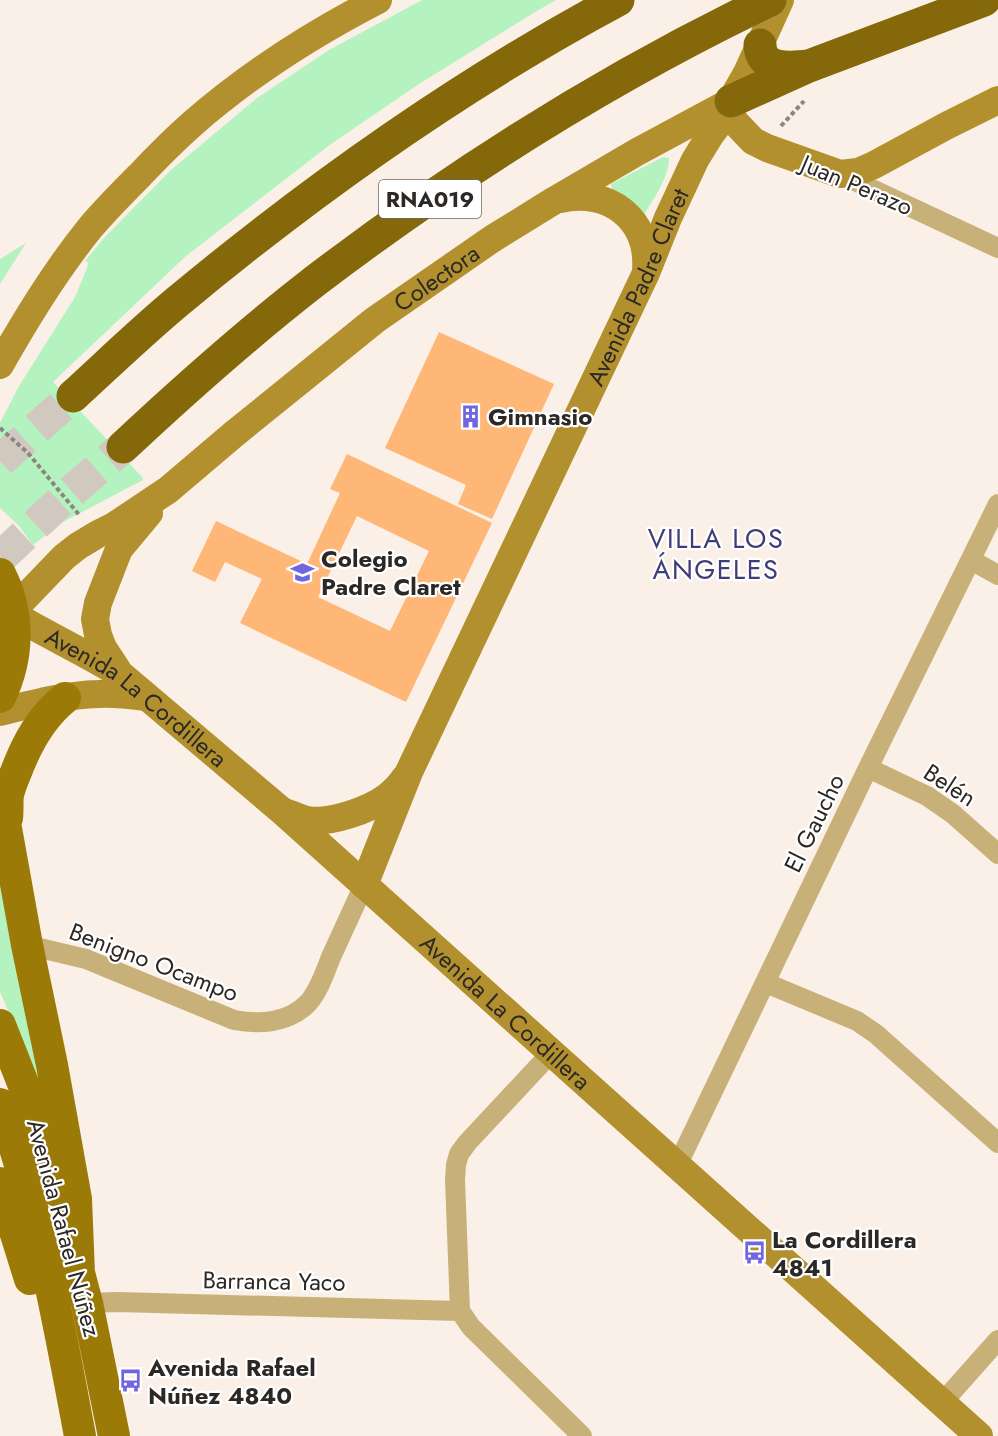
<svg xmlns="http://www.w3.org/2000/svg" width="998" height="1436" font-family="Jost,sans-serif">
	<rect width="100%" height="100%" fill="#faf0e7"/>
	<path fill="#b4f3bf" d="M422 0H556L535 12 419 84 331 144 186 256 53 382 143 478V480L63 522 33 545 18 525 0 508V423L19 386 75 297 87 268 88 262 85 261 104 238 171 170 257 98 329 50Z
		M663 157 669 158C669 177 653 200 643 216L612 190 611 184Z
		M26 243 0 284V259Z
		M0 877 56 1133 16 1029 0 992Z"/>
	<path fill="#feb776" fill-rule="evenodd" d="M439 332 554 384 492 519 458 504 466 485 385 448Z
		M347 454 492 523 406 702 240 623 262 579 225 562 215 582 192 571 216 521 307 564 340 493 330 489ZM357 516 429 551 390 631 318 597Z"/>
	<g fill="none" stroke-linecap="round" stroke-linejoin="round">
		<path stroke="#d1c8c0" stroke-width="33" stroke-dasharray="33 16" stroke-linecap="butt" d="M0 461 73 396
			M0 558 64 498 123 447"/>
		<path stroke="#8c8680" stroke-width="4" stroke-dasharray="4.5 3" stroke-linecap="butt" d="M781 126 804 101
			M0 428 28 453 80 516"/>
		<path stroke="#c8b178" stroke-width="20" d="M840 174 998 248
			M971 560 998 575
			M868 768 927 796 953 814 998 854
			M27 945 86 959 234 1020C259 1025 289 1023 308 1003 319 991 325 972 331 957 342 933 353 909 364 885
			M766 983 857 1021 876 1034 998 1143
			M551 1053 467 1143 459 1154 456 1165 455 1180 460 1311 471 1327 582 1436
			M677 1166 868 768 998 504
			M87 1303 118 1302 460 1311
			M942 1403 998 1340"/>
		<g stroke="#b3902e" stroke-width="28">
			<path d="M730 109 734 121 753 141 767 148 840 174 858 172 874 165 946 126 998 100"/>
			<path d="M560 199C609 188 650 219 646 271"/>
			<path d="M0 365C27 317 56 270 90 228 106 209 123 192 140 175 157 157 174 140 192 124 248 75 312 34 378 0"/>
			<path id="s1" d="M13 610 64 557 78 546 98 534 114 526 168 490 234 434 375 320 492 239 555 200 637 152 728 103"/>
			<path id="s2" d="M14 615C49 636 86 653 120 674L282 811 979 1436"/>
			<path d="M118 671 103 648 98 635 95 619 98 603 119 549 149 513"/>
			<path d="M0 712C32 704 65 695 98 694 114 693 130 695 146 697"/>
			<path d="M284 812C292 814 299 818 307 820 329 824 370 810 388 796 394 791 400 785 404 779"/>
			<path id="s3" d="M364 885 409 772 646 273 668 218 695 160 711 134 730 109 731 101 747 73 780 0"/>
		</g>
		<path stroke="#9c7a08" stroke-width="32" d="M0 574C20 613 19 657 0 697
			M0 795 27 945 52 1065 76 1199 79 1274
			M7 818C8 810 7 802 8 794 10 787 13 779 16 772 27 743 41 717 65 698
			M0 1025 30 1101 57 1191
			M0 1104C39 1211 59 1324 80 1436
			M0 1183 30 1279
			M74 1254 87 1303 114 1436"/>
		<path stroke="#85680a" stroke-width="33" d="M760 45C761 71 790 68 809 66
			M731 101 809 66 984 0
			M73 396C107 365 141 332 177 302 314 188 461 84 618 0
			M123 447C185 389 248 333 315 281 457 173 609 77 770 0"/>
	</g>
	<defs>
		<symbol id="building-bare" viewBox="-9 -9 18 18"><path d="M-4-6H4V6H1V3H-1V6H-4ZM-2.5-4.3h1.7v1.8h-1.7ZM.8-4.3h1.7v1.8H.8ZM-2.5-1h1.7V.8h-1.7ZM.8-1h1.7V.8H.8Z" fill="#7066e0" stroke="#fff" stroke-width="2.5" paint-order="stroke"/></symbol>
		<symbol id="school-bare" viewBox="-9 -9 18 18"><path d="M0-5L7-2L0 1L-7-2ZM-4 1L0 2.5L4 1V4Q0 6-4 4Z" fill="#7066e0" stroke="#fff" stroke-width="2.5" paint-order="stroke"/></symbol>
		<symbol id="bus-bare" viewBox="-9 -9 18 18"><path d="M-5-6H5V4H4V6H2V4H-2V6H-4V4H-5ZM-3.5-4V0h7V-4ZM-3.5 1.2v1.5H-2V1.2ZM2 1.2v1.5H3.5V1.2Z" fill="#7066e0" stroke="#fff" stroke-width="2.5" paint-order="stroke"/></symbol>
	</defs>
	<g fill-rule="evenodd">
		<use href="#building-bare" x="454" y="400" width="33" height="33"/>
		<use href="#school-bare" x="286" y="556" width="33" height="33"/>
		<use href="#bus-bare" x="738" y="1236" width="33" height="33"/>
		<use href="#bus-bare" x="114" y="1364" width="33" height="33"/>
	</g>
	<g text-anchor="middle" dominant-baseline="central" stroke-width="4.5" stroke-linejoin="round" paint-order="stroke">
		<rect fill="#fff" stroke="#6b6866" stroke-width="1.5" x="379" y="180" width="102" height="38" rx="4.5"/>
		<g font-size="22" font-weight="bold" fill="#2b2825">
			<text x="430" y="199">RNA019</text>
		</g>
		<g font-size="24" fill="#2b2825" stroke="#fff">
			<text transform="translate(857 185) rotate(23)">Juan Perazo</text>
			<text stroke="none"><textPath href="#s1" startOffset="540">Colectora</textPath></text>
			<text stroke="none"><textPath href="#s3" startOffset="658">Avenida Padre Claret</textPath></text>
			<text stroke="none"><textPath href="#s2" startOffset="148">Avenida La Cordillera</textPath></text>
			<text transform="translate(950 785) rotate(33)">Belén</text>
			<text transform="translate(814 823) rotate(-64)">El Gaucho</text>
			<text transform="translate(154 962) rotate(21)">Benigno Ocampo</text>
			<text stroke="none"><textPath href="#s2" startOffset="634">Avenida La Cordillera</textPath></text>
			<text transform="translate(64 1228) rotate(75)">Avenida Rafael Núñez</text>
			<text transform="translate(274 1281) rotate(1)">Barranca Yaco</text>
		</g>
		<g font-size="24" font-weight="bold" fill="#2b2825" stroke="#fff" text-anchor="start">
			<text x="488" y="416">Gimnasio</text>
			<text x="321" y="558">Colegio<tspan x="321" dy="28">Padre Claret</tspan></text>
			<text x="772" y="1239">La Cordillera<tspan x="772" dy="28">4841</tspan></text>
			<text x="148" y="1367">Avenida Rafael<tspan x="148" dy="28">Núñez 4840</tspan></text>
		</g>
		<g font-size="27" letter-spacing="1.5" fill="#3f3c79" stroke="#fff">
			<text x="716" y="538">VILLA LOS<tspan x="716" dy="31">ÁNGELES</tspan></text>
		</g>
	</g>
</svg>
